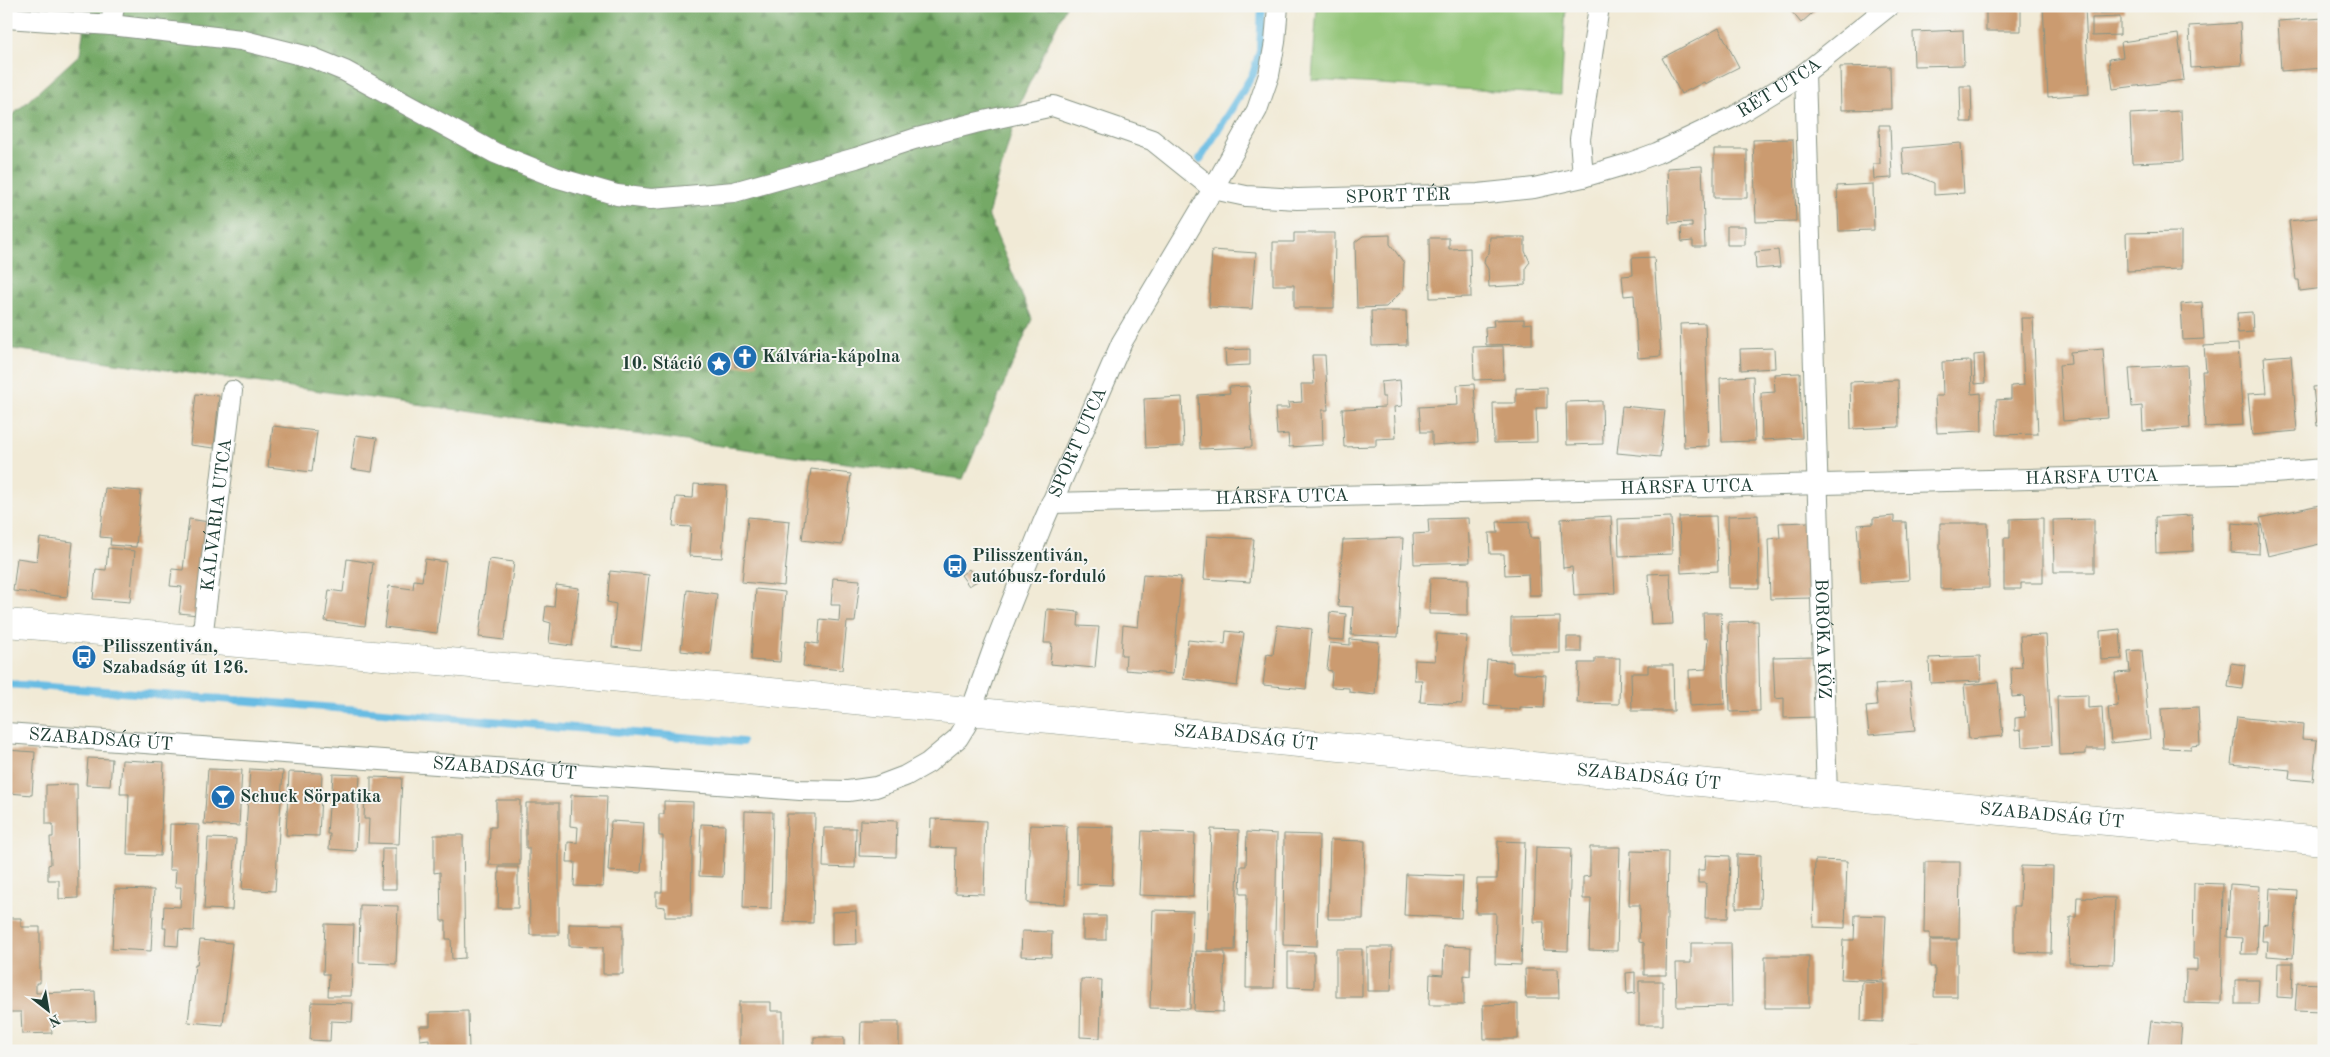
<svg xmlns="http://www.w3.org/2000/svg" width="2330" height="1057" font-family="'Old Standard TT',serif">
	<defs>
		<pattern id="forest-firs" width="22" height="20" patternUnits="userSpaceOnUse" patternTransform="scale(1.25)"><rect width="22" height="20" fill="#74a966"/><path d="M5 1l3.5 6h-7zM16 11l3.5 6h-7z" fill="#5f8b55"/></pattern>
	</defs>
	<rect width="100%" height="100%" fill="#f6f6f2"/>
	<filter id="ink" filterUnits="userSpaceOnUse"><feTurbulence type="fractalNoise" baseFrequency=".02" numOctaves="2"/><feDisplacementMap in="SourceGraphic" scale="10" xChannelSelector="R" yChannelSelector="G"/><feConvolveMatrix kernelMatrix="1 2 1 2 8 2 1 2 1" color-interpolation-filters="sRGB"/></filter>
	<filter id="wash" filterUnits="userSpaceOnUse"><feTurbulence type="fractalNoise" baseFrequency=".0096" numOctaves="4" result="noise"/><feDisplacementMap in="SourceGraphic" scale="20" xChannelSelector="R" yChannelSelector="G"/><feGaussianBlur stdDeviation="1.12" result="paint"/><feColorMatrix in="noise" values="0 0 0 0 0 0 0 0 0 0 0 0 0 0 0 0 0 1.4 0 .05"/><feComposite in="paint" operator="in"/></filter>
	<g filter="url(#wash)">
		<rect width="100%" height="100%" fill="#f1ead6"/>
		<path fill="#90c374" stroke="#588054" d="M1317 6H1566L1561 95 1312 80Z"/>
		<path fill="url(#forest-firs)" stroke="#4a734d" d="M87 6H1066L1020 103 988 215 1032 319 963 479 6 348V121L80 54Z"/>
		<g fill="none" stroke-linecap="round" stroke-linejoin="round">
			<path stroke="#67bce3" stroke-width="8" d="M1200 159 1253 74 1260 50 1262 6
				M6 684 263 702 742 742"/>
		</g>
		<g id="blocks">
			<path fill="#cb9b6f" d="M1787 6H1820L1801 23Z
				M1986 6H2021V31H1986Z
				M2043 6H2085L2089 94 2048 97Z
				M2091 6H2124V12L2092 14Z
				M2120 17V35L2092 36V18Z
				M2324 18V68L2281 71 2278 21Z
				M2240 23 2242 65 2191 68 2189 26Z
				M1719 28 1739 67 1705 84 1704 82 1681 94 1662 58Z
				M1963 30 1964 65 1914 66 1913 32Z
				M2178 34 2184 80 2113 89 2109 59 2123 57 2121 42Z
				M1890 66 1891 109 1841 110 1840 67Z
				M1960 86H1971L1972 122H1961Z
				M2181 111 2183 161 2132 163 2130 114Z
				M1879 125H1890L1892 178 1874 179 1873 164H1880Z
				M1793 139 1796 221 1756 222 1753 140Z
				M1961 143 1964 193 1934 195V183L1913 174 1904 175 1902 148Z
				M1714 149H1747V198H1714Z
				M1702 166 1705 247H1693V241L1682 242 1681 227H1692V222L1669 223 1667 168Z
				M1873 184 1874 230 1839 231 1837 186Z
				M2324 217V288L2300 291 2299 280H2296L2289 221Z
				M1727 226H1745V245H1727Z
				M2181 232V269L2127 271 2126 233Z
				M1294 233H1335L1334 308H1294V285H1273V242H1294Z
				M1390 235V244L1404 263 1403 290 1386 307 1357 308 1355 242 1363 236Z
				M1490 237H1525V251L1530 262 1526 267V285L1489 287 1488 269 1484 263 1485 257 1489 253Z
				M1429 238H1449V249L1470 248 1471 297 1430 298Z
				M1212 250 1256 253 1252 309 1209 307Z
				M1778 250 1780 267 1756 269 1755 252Z
				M1654 257 1661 356 1638 358 1634 295 1624 296 1622 276 1633 275 1632 258Z
				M2202 302 2204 339 2183 340 2181 304Z
				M1371 311H1406L1407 345 1372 346Z
				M2252 312 2253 332 2238 333 2237 313Z
				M2021 318H2033L2038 434 1997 435 1996 400 2011 399V386L2024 385Z
				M1524 319V324L1532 323V344L1486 345 1485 327 1494 326 1493 320Z
				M1705 323 1709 446 1684 447 1680 324Z
				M2238 344 2243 425 2205 427 2202 371H2206L2204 346Z
				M1503 346 1504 379 1474 380 1473 347Z
				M755 347 757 364 735 367 733 349Z
				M1774 348 1775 368 1741 370 1740 349Z
				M1250 349V365L1226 366 1225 350Z
				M2103 349 2108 418 2063 421 2059 365 2071 364 2070 352Z
				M1984 354 1985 383 1975 384 1974 355Z
				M1312 355H1325L1328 410H1322L1323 445 1289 447 1288 434 1277 435 1275 408H1289L1288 403 1302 402 1301 384H1314Z
				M2291 355 2297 431 2252 435 2248 394 2267 393 2264 357Z
				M1971 361 1972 394 1981 393 1982 431 1937 433 1935 396H1943L1942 362Z
				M2187 365 2190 428 2143 431 2142 406 2132 407 2129 368Z
				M1800 373 1802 438 1762 440 1761 393 1775 392 1774 374Z
				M1753 376 1755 441 1722 442 1720 378Z
				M1400 380 1402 406 1394 407 1396 438 1376 439V446L1344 447 1342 409 1385 407V397H1382L1381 382Z
				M1898 380 1899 427 1851 429 1850 382Z
				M1474 384 1478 442 1432 445V432H1421L1419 407 1458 405 1457 385Z
				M1250 386 1252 447 1200 449 1198 395 1230 393 1229 387Z
				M2324 386V425L2317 426 2313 387Z
				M1547 387V408H1536L1537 442 1494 443 1493 403H1516V388Z
				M196 394 219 396 214 448 190 445Z
				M1182 397 1184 446 1146 448 1144 399Z
				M1602 401 1603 444 1567 445 1566 402Z
				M1622 406 1665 410 1660 457 1617 453Z
				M273 426 317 431 312 472 268 467Z
				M356 435 377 438 372 472 351 469Z
				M811 469 851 474 842 545 802 540Z
				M694 484 727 486 722 558 689 556 691 527 673 526 676 497 693 498Z
				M105 488 141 491 136 547 110 545 111 538 100 537Z
				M2324 504V543L2268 556 2260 518Z
				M1758 515 1759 588H1729L1728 516Z
				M2192 515 2193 551 2156 553 2155 517Z
				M1611 516 1615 593 1574 595 1572 567 1563 568 1561 519Z
				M1716 516 1718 571 1681 573 1679 517Z
				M1894 516V522H1906L1909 580 1861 583 1857 525 1873 524V518Z
				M748 517 790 521 784 586 742 582Z
				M1671 517 1672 554 1619 556 1618 519Z
				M1468 518 1470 562 1414 564 1413 534 1429 533 1428 519Z
				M2043 518V583H2021V589H2004V538H2010V519Z
				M189 519 209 522 198 615 179 613 182 587 170 586 172 569 183 570Z
				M2094 519V572H2054L2053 520Z
				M1529 521 1530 538H1539L1541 595H1529L1528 574 1505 575 1504 554H1490L1489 533H1498L1497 522Z
				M1809 522 1811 598 1770 599 1768 539 1780 538 1779 523Z
				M1940 523H1988L1989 588 1940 589Z
				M2232 523 2260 525 2259 554 2231 552Z
				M1207 536 1254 539 1250 582 1204 579Z
				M40 538 73 542 67 597 13 591 17 558 37 561Z
				M1403 538 1398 637 1351 635 1353 607 1338 606 1343 540Z
				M108 548 135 551 130 602 93 599 96 569 106 570Z
				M347 559 373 563 365 626 325 621 329 590 343 592Z
				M425 559 446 562 437 633 384 627 389 586 413 589 414 580 422 581Z
				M489 559 514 562 504 640 479 637Z
				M969 569 977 581 969 586 961 575Z
				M610 571 649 575 641 650 612 647 616 604 607 602Z
				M1670 573 1673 624 1651 625 1648 574Z
				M1143 574 1181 577 1173 674 1125 670 1126 655H1121L1123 625 1138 627Z
				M833 578 860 580 855 622H847L842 670 803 666 806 642 818 644 820 619 839 621 840 605H831Z
				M1430 578 1468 579V615L1429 614Z
				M556 585 579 588 572 646 549 643 551 623 544 621 546 606 554 607Z
				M756 589 785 592 780 662 751 660Z
				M687 590 717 594 710 654 681 651Z
				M1047 609 1079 612 1078 626 1099 627 1095 668 1050 664 1052 643H1044Z
				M1330 612 1346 614 1344 640 1328 639Z
				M1703 613H1721L1725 704 1690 706 1689 670 1706 669 1708 638H1704Z
				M1560 617V653H1511V618Z
				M1758 621 1760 711 1730 712 1728 622Z
				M1277 625 1312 629 1306 689 1263 685 1267 654 1273 655Z
				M2120 629 2122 659 2101 660 2100 631Z
				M1226 631 1244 633 1237 686 1183 679 1188 640 1225 644Z
				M1437 634 1467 636 1462 704 1420 702 1422 680H1414L1415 660 1435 661Z
				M2046 635 2052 745 2022 747 2021 730 2015 731V718L2025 717 2024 696 2012 697 2011 668 2022 667 2020 636Z
				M1567 637H1581V652H1567Z
				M1350 639 1379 642 1375 695 1349 692V688L1331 687 1332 671 1327 670 1330 643 1350 645Z
				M2142 650 2150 739 2111 743 2108 707 2118 706 2115 673 2130 672 2128 651Z
				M1815 656 1817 717 1784 718V698L1775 699 1773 657Z
				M1980 656 1981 681 1930 683 1929 658Z
				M1595 658H1620L1619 704 1577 703 1579 663H1595Z
				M1487 660 1513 662V673L1546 675 1544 708 1520 707V710L1501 709V706L1484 705Z
				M2231 663 2245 665 2242 689 2228 687Z
				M1648 665H1673L1674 711H1632L1631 673H1648Z
				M1910 682 1915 731 1869 735 1866 707 1877 706 1875 685Z
				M1998 682 2003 736 1969 739 1964 685Z
				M2088 695V708L2102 707 2104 749H2086V754L2059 755 2057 696Z
				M2198 707 2200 745 2191 746V749L2163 748 2161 709Z
				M2237 717 2303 724 2302 739 2317 740 2313 781 2289 779 2290 770 2231 764Z
				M6 750 35 752 32 795 9 793V787H6Z
				M88 758 112 759 110 786 86 785Z
				M122 760 164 762 160 856 127 855 129 794H120Z
				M208 769 242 770 239 826 204 824Z
				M250 769 283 771 275 891 242 889Z
				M289 772 322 773 319 836 286 835Z
				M333 774 360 775 356 851 329 849 330 834H327L329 807H331Z
				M371 777 402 778 399 844 368 843 369 819H364L365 794H371Z
				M77 784 78 898 59 899V880H48V865L51 864 50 837H53V824H46V785Z
				M571 795 607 796 603 887 574 886 575 862H567L568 842 577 843 578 827 570 826Z
				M496 800H520V865H489L490 827H496Z
				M664 801 693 802 691 917H665V907L656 906V892H662L663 836H659V814H664Z
				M526 803H559V935H530L529 848H526Z
				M745 811 773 812 771 909 743 908Z
				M787 814H815L813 923 784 922Z
				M931 819 986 821 984 894 955 893 956 848 930 847Z
				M860 820 897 821 896 857 859 856Z
				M611 821 644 823 641 873 608 871Z
				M170 824 199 825 194 931 179 930 178 946 165 945 166 928H163L164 906 180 907 181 887H175L176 870H169Z
				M701 824 725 825 723 877 699 876Z
				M1030 825 1067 826 1065 904 1027 903Z
				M1078 826 1114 827 1112 885 1077 884Z
				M824 828H856L855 868 823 867Z
				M1211 829 1239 830 1235 950H1207Z
				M1142 831 1195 833 1193 897 1139 895Z
				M1247 832 1277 834 1274 988H1246L1247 894H1240L1241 866H1246Z
				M1284 834 1319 835 1317 946 1283 945Z
				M434 835H463L465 958 452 959 451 939H446V921H441L440 872 434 873Z
				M208 838 236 839 232 910 204 909Z
				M1330 840 1365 841 1363 919H1328Z
				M1498 841 1525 842 1521 965 1495 964 1496 913H1476L1477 879H1497Z
				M1536 847 1571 848 1568 951 1543 950 1544 922H1534Z
				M1590 847H1620L1617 951 1589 950 1591 899H1583V877L1590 876Z
				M382 848H396V889H381Z
				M1631 851 1668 852 1666 975H1644V943L1639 942 1640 905H1629Z
				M1737 854 1761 855 1760 908H1736Z
				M1706 855 1730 856 1728 918H1705L1706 883H1698V870H1705Z
				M1815 860 1847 861 1845 928 1813 927Z
				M1925 862H1960L1959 939H1930V933H1924Z
				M2021 866 2053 867 2051 953 2014 952V906H2020Z
				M499 867H518V908H498Z
				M1406 874 1463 876 1461 918 1404 915Z
				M2194 883 2223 884 2221 1004 2185 1003 2186 970H2197V959H2193Z
				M2230 884 2260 886 2257 954H2241L2242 938 2227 937Z
				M2270 888 2297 890 2293 958 2267 956 2268 941H2262L2263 924 2268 925Z
				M115 889 154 890 151 951 112 949Z
				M2077 897 2115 898 2113 964 2069 963 2070 917H2076Z
				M360 905 398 906 396 964 359 963Z
				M1153 910 1193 911 1190 1009 1150 1008Z
				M856 911 857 944 832 945V912Z
				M1855 915 1886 916 1883 981 1841 979 1843 940H1854Z
				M1083 916H1106V940H1083Z
				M6 918H21V927H40V983H36V993L95 991 96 1021 51 1023 52 1033 22 1034 21 1012H6Z
				M325 924 354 925 351 996H328L329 974H323Z
				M569 924 623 925V974H603V947L569 946Z
				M1022 931 1052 932 1051 957 1021 956Z
				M200 940 232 943 223 1025 188 1022 195 965H197Z
				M1930 940H1957V997H1934L1935 967H1930Z
				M1691 943H1731L1732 1006 1677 1007 1676 963H1691Z
				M1444 946 1471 947 1470 976 1464 975V1005H1429L1430 974 1443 975Z
				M1367 947H1392L1391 991H1367Z
				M1336 949H1362V997H1336Z
				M1196 951 1225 952 1223 1012 1194 1011Z
				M1288 952H1314V988L1288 987Z
				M1765 956H1809V1008H1765Z
				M2278 963H2293L2292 998 2277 997Z
				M1525 969H1558L1559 998H1526Z
				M1635 972V993L1627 994 1626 973Z
				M1081 979 1102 980 1100 1038 1080 1037Z
				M2235 980H2259L2258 1004H2235Z
				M1639 981H1663V1025H1639Z
				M1862 982 1884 983 1883 1022 1861 1021Z
				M2297 983 2323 984 2322 1012 2295 1011Z
				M312 1002 353 1003 352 1022 331 1021 330 1041 310 1040Z
				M739 1002H771V1011H783V1051H739Z
				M1518 1004V1039H1484L1483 1005Z
				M468 1011 469 1051H429V1039L420 1040V1026H430V1012Z
				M2151 1021 2182 1024 2180 1048 2148 1045Z
				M861 1022H899V1051H860Z
				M814 1037H844V1051H814Z
				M1905 1046H1924V1051H1905Z"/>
		</g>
	</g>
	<g filter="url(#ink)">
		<use href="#blocks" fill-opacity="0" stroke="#889485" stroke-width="1"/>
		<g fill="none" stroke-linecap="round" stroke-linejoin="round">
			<defs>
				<g id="minor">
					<path id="s1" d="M6 18 111 25 241 40 313 58 345 71 495 153 555 177 617 195 651 199 734 192 856 158 914 139 975 123 1053 106 1152 140 1213 189 1246 196 1297 199 1478 194 1534 188 1583 177 1627 164 1657 153 1735 116 1805 73 1889 6"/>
					<path d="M111 25 114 6"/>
					<path id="s2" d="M1805 73 1827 796"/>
					<path d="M1583 177 1580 139 1599 6"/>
					<path id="s3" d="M1051 503 2273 473 2324 469"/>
					<path id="s4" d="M202 639 232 391"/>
					<path id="s5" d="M6 733 800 790 848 791 876 787 905 776 928 763 958 738 966 725 995 644 1043 523 1122 342 1213 189 1257 110 1269 75 1275 42 1278 6"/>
				</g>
				<g id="secondary">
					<path id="s6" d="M6 623C780 688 1551 771 2324 841"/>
				</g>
			</defs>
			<use href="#minor" stroke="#889485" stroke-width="22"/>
			<use href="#secondary" stroke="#889485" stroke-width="29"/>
			<use href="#minor" stroke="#fff" stroke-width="20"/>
			<use href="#secondary" stroke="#fff" stroke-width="28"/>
		</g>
	</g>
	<defs>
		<symbol id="church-disc" viewBox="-11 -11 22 22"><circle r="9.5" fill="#1f6fb2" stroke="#f6f6f2"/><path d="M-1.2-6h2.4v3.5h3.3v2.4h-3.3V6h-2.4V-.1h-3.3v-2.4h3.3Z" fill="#fff"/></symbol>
		<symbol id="sight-disc" viewBox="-11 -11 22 22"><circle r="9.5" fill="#1f6fb2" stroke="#f6f6f2"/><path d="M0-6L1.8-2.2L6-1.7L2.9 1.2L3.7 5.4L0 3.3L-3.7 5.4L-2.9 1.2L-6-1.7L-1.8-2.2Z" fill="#fff"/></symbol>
		<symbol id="bus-disc" viewBox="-11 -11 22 22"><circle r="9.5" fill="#1f6fb2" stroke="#f6f6f2"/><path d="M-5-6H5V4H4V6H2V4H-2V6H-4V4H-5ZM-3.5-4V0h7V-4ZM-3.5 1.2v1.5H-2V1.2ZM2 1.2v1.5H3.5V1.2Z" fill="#fff"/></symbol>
		<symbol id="bar-disc" viewBox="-11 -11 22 22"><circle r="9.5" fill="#1f6fb2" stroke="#f6f6f2"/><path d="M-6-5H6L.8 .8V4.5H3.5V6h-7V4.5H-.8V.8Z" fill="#fff"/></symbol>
	</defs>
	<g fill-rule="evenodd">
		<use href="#church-disc" x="731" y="343" width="28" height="28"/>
		<use href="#sight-disc" x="705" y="350" width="28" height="28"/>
		<use href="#bus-disc" x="941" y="552" width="28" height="28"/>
		<use href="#bus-disc" x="70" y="643" width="28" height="28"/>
		<use href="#bar-disc" x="209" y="783" width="28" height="28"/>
	</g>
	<g text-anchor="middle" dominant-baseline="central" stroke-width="4" stroke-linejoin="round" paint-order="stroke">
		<g font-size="18" fill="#1f3d34" stroke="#f6f6f2">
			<text stroke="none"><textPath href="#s1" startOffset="1865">RÉT UTCA</textPath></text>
			<text stroke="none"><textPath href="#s1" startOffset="1462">SPORT TÉR</textPath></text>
			<text stroke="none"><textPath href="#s5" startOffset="1288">SPORT UTCA</textPath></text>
			<text stroke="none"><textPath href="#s3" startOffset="1041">HÁRSFA UTCA</textPath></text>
			<text stroke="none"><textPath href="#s3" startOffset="636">HÁRSFA UTCA</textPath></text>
			<text stroke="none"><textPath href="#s3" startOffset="231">HÁRSFA UTCA</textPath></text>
			<text stroke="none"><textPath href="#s4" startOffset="125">KÁLVÁRIA UTCA</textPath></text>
			<text stroke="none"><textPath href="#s2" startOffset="566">BORÓKA KÖZ</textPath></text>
			<text stroke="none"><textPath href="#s6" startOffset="1245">SZABADSÁG ÚT</textPath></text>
			<text stroke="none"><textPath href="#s5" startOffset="95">SZABADSÁG ÚT</textPath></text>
			<text stroke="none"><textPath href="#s5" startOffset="500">SZABADSÁG ÚT</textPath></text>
			<text stroke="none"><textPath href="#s6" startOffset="1650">SZABADSÁG ÚT</textPath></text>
			<text stroke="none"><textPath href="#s6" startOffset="2055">SZABADSÁG ÚT</textPath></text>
		</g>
		<g font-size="18" font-weight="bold" fill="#1f3d34" stroke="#f6f6f2" text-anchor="start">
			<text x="762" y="357">Kálvária-kápolna</text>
			<text x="702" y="364" text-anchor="end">10. Stáció</text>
			<text x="972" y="556">Pilisszentiván,<tspan x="972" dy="21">autóbusz-forduló</tspan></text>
			<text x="102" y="647">Pilisszentiván,<tspan x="102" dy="21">Szabadság út 126.</tspan></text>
			<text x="240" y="797">Schuck Sörpatika</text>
		</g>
	</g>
	<rect width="2330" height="1057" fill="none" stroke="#f6f6f2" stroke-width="25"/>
	<g transform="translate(48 1010) rotate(149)" stroke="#f6f6f2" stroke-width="4" paint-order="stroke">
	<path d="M0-4L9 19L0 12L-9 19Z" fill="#1f3d34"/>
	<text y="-8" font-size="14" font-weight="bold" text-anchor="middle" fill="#1f3d34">N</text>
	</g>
</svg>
